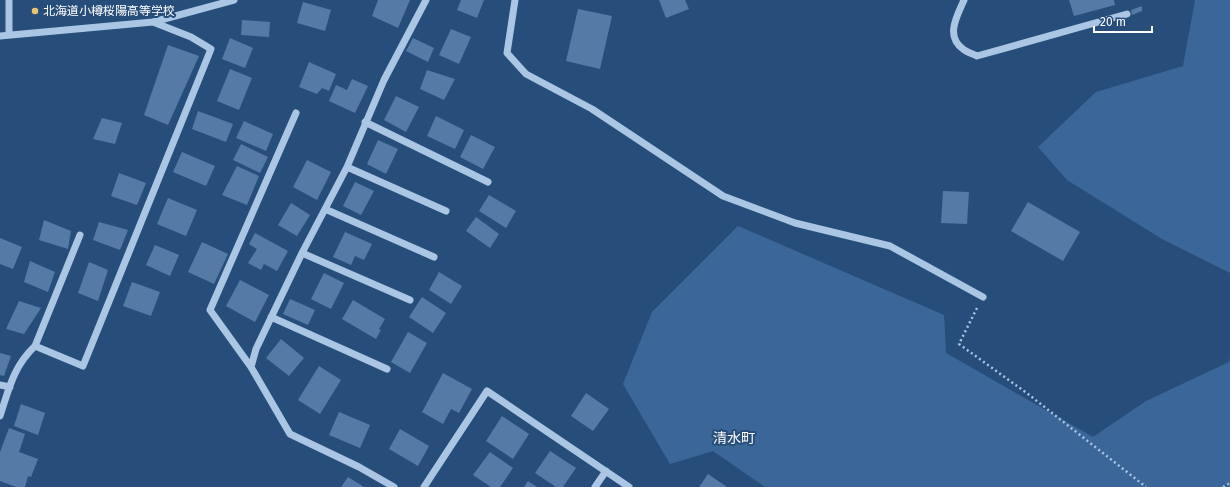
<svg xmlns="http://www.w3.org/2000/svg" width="1230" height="487" font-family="'Fira Sans','Noto Sans JP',sans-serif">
	<rect width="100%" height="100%" fill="#274e7b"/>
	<path fill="#3b6798" d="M1195 0H1230V273L1162 239 1067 180 1038 147 1096 92 1183 66Z
		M738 226 944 315 946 353 1093 437 1146 401 1229 362 1230 358V487H765L713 451 670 464 623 384 652 312Z"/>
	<path fill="#547ba6" d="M378 0H410L398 28 372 16Z
		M461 0H484L477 18 457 10Z
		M659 0H685L689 9 666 18Z
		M1069 0H1114L1115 5 1074 16Z
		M303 2 331 10 325 31 297 23Z
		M1142 6V11L1132 15 1131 10Z
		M578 9 612 16 600 69 566 61Z
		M242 20 270 22 269 37 241 35Z
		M451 29 471 37 459 64 439 55Z
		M230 38 253 48 245 68 222 59Z
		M413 38 434 48 428 62 406 51Z
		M168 45 199 56 168 125 144 115Z
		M309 62 336 74 329 91 322 88 317 94 299 87Z
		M230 69 252 78 239 110 217 101Z
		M427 70 455 79 444 100 420 89Z
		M352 79 368 86 355 113 329 101 336 85 347 90Z
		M396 96 419 107 406 132 384 120Z
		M198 111 233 124 226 142 192 129Z
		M436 116 464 130 455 149 427 136Z
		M102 118 122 123 115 144 93 139Z
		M244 121 273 134 266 151 236 138Z
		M471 135 495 147 483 169 460 157Z
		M378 140 398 149 386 174 367 164Z
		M241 144 268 157 260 173 233 160Z
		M182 152 215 166 206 186 173 172Z
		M307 160 331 172 317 200 293 187Z
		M237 166 259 176 247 205 222 195Z
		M119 173 146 183 137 205 111 196Z
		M355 182 374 191 361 215 343 206Z
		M943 191 969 192 967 224 941 223Z
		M489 195 516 211 506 228 479 211Z
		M168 198 197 210 186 236 157 224Z
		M1028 202 1080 232 1063 261 1011 231Z
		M291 203 310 215 297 236 278 225Z
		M476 217 499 234 490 248 466 231Z
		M44 220 71 231 68 249 39 240Z
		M99 222 128 230 120 250 93 240Z
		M345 232 372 244 364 260 355 256 351 265 333 257Z
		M255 233 288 251 277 271 264 264 261 270 248 263 257 249 249 244Z
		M0 238 22 247 13 269 0 264Z
		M202 242 228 254 214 284 188 272Z
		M155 245 179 255 170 276 146 265Z
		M30 261 55 272 48 292 24 282Z
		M89 262 108 270 98 301 78 293Z
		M439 272 462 286 451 304 429 290Z
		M324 273 344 283 331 309 311 299Z
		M240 280 269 295 255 322 226 306Z
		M132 282 160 292 151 316 123 306Z
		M422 297 446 313 433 333 409 317Z
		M290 299 315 310 308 325 283 314Z
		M353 300 385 319 379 329 381 330 376 339 342 319Z
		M19 301 41 308 24 334 6 329Z
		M408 332 427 343 410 373 391 362Z
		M281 339 304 358 289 376 266 358Z
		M0 353 11 356 4 376 0 375Z
		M319 366 341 380 320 414 298 400Z
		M443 373 472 389 459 413 451 409 443 424 422 412Z
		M586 393 609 409 593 431 571 416Z
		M21 404 45 413 38 435 14 426Z
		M339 412 370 425 360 448 329 435Z
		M502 416 529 434 513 459 486 441Z
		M9 428 25 434 19 452 38 459 31 477 28 476 25 487H16L0 481V452Z
		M400 429 429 446 418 466 389 449Z
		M550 451 576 468 563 487H556L535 473Z
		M490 452 513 468 500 487H491L473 475Z
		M708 474 727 487H699Z
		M348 477 364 487H341Z
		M528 481 537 487H524Z"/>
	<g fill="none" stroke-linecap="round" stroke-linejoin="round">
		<path stroke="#abc6e4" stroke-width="2.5" stroke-dasharray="2 3" stroke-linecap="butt" d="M977 308 959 344 1028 394 1146 487
			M1223 487 1230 483"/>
		<path stroke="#abc6e4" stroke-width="7" d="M9 0V34
			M515 0 507 53 526 74 592 109 723 196 795 223 890 246 983 297
			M964 0C957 16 945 36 963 49 966 52 973 54 977 56L1127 14
			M0 36 153 22 234 0
			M365 122 488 182
			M347 167 446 211
			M325 209 434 257
			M302 253 410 300
			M271 317 387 369
			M35 346 80 235
			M251 367 210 310 296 113
			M0 385 10 387
			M0 416C9 389 13 367 35 346L83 366 211 49 191 37 153 22
			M394 487 359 467 290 434 251 367 256 349 302 253 347 167 384 80 426 0
			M424 487 487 391 629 487
			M595 487 606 471"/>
	</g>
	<circle fill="#ebc672" stroke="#274e7b" stroke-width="1.5" cx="35" cy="11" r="4"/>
	<g text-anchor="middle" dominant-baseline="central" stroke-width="4" stroke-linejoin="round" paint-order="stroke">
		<g font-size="12" fill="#fff" stroke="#274e7b" text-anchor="start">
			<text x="43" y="11">北海道小樽桜陽高等学校</text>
		</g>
		<g font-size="14" fill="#fff" stroke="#274e7b">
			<text x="734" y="438">清水町</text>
		</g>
	</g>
	<path d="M1094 26v6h58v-6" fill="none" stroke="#ffffff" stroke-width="2"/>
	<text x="1100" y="26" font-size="12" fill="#ffffff" stroke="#274e7b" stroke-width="3" paint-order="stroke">20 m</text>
</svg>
